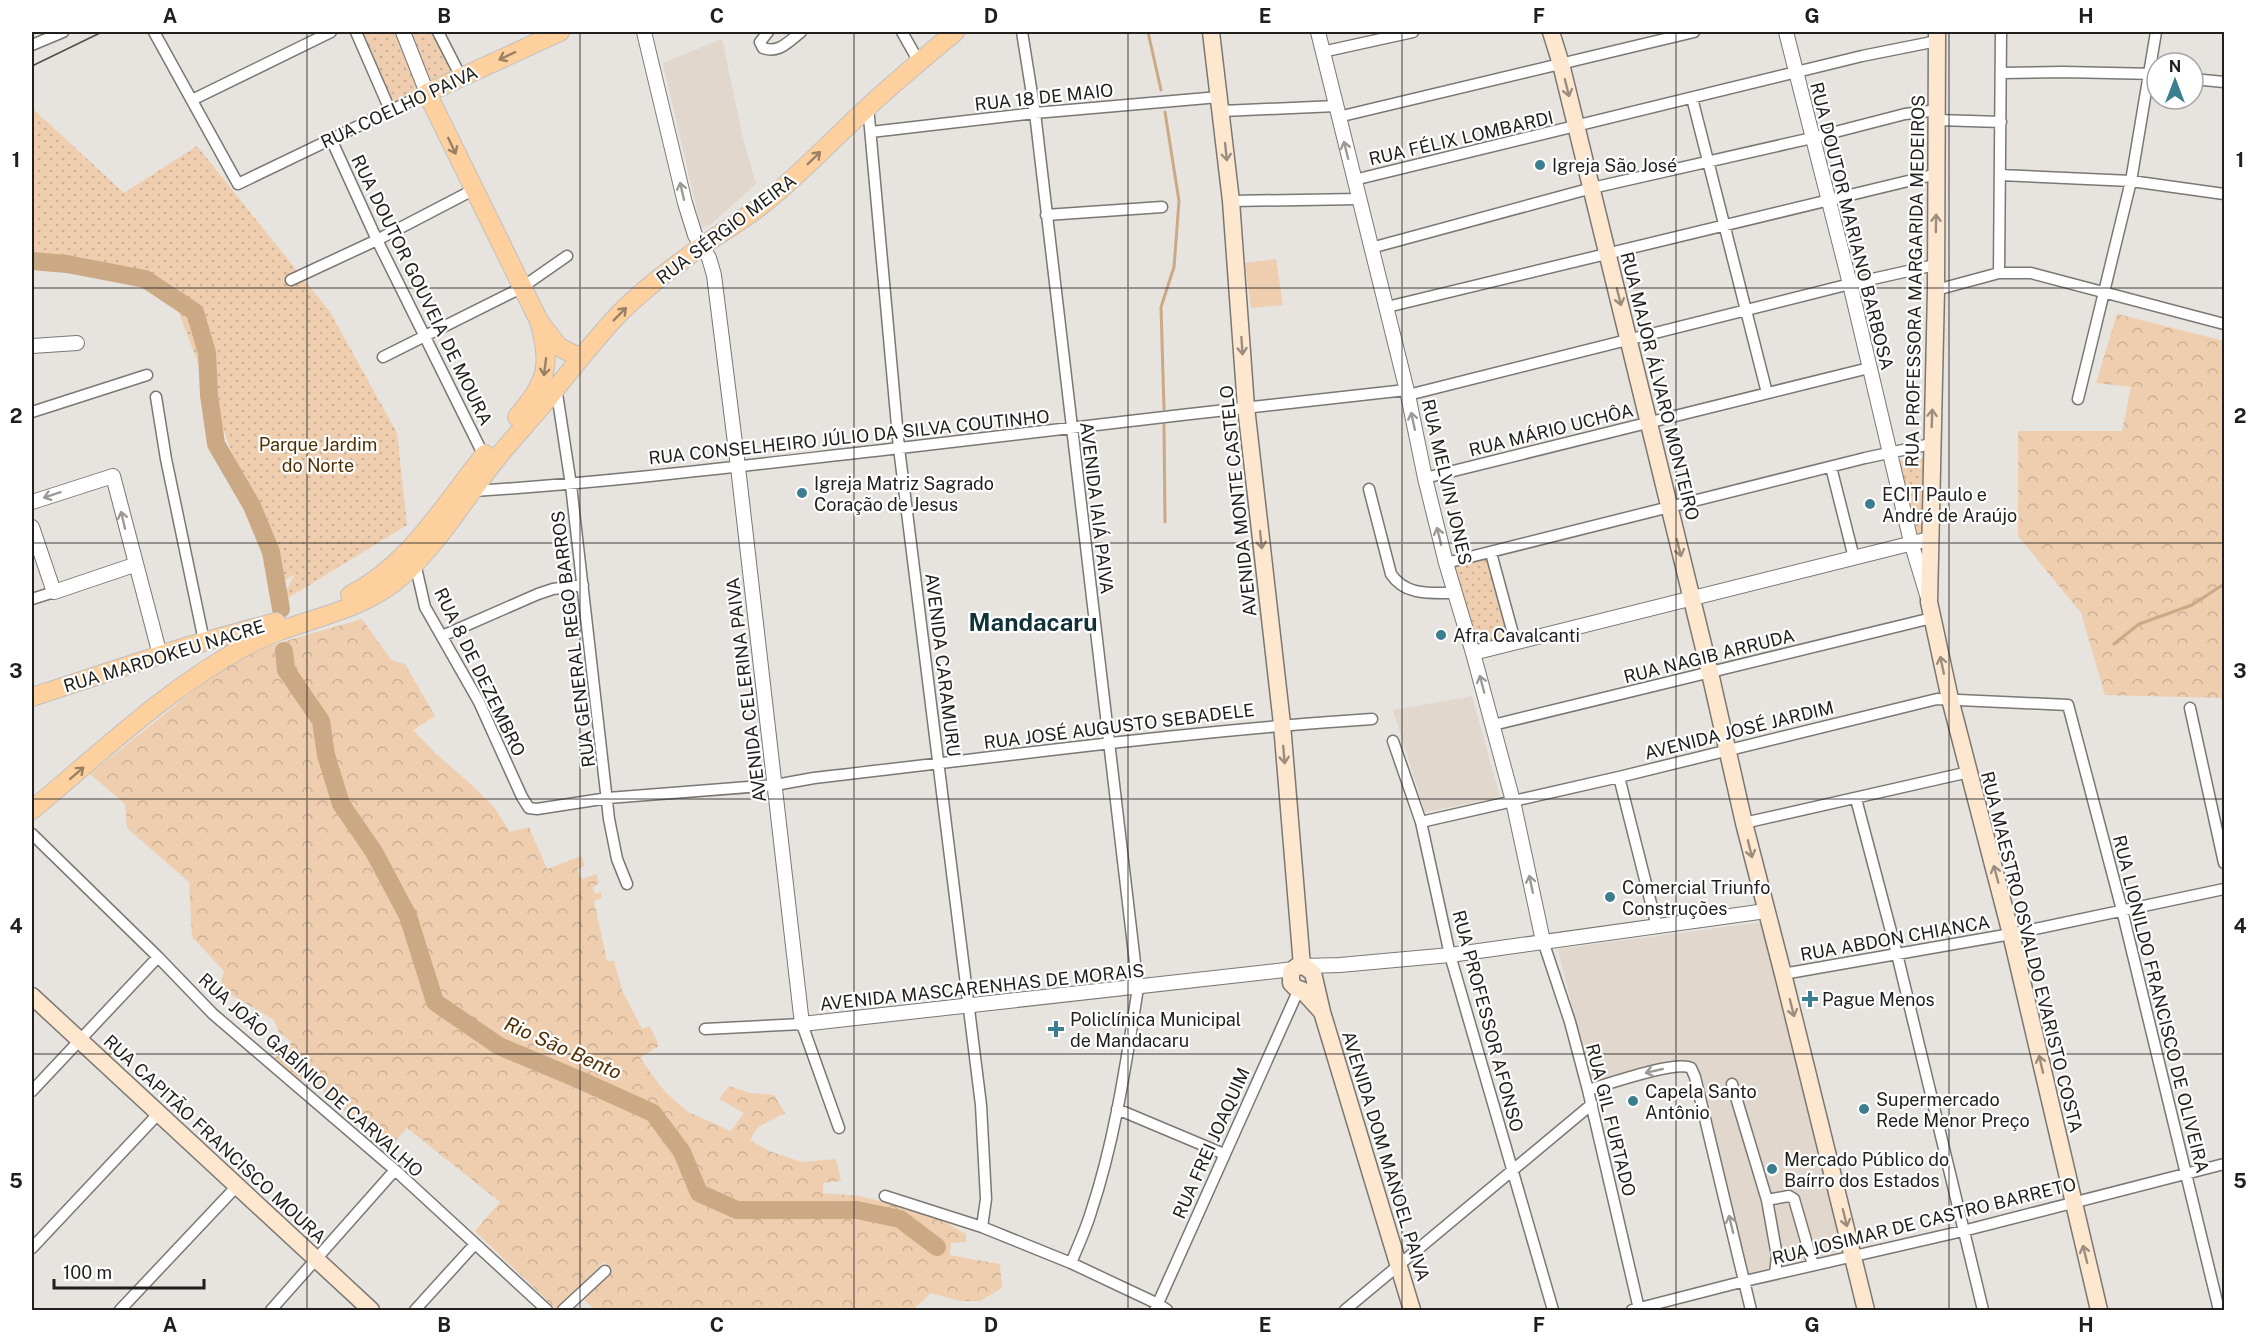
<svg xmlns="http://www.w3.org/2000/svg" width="2256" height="1342" font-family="'Public Sans',sans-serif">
	<defs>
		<pattern id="grass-dots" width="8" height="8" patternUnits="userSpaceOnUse" patternTransform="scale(1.5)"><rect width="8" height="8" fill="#eeceae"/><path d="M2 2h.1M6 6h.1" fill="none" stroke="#ccb095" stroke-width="1.8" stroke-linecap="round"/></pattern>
		<pattern id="forest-crowns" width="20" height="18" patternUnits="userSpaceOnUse" patternTransform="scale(1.5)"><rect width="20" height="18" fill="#eeceae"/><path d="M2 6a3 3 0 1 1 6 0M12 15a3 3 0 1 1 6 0" fill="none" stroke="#ccb095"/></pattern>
	</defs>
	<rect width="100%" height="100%" fill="#e7e3df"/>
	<path fill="#e1d7cd" d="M722 39 743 138 756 184 711 224 701 228 663 63Z
		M1472 696 1500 797 1425 812 1393 710Z
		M1764 922 1844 1253 1749 1280 1694 1061 1591 1085 1558 949Z"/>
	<path fill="url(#grass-dots)" d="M361 32H398L421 90 394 104Z
		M408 32H435L457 75 430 86Z
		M32 108 124 193 197 146 330 312 397 433 407 525 280 603 295 574 277 585 252 506 173 297 67 264 32 263Z
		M1928 458 1927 533 1921 536 1914 529 1898 461Z
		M1491 553 1515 641 1472 650 1446 563Z"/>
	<path fill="url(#forest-crowns)" d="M2117 314 2224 341V698L2105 695 2081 613 2018 536V431H2122L2131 387 2096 383Z
		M362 619 391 660 405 664 435 716 413 730 436 754 473 786 494 807 510 832 529 827 547 869 581 856 585 866 577 869 582 879 597 874 599 883 593 887 595 894 601 892 602 898 594 901 607 961H614L622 990 642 1029 650 1026 659 1046 640 1058 665 1092 688 1112 731 1131 744 1113 719 1099 729 1086 750 1093 774 1095 785 1113 758 1127 750 1140 769 1151 801 1162 836 1159 841 1181 823 1183V1193L859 1196 927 1212 966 1234V1242L951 1243 950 1255 1000 1264 1002 1288 980 1301H960L931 1293 913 1310H595L583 1299 613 1269 604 1262 556 1309 475 1231 500 1202 407 1128 387 1150 306 1076 298 1084 273 1060 292 1042 279 1032 274 1020 220 988 224 971 192 937 189 882 127 828 125 804 90 774 208 679 258 649Z"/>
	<path fill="#eeceae" d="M1276 259 1283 305 1251 308 1245 263Z"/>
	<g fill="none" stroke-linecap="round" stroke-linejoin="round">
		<path stroke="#cca985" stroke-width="3" d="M1148 32 1161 90
			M1164 409 1161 307 1174 267 1179 201 1165 112
			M1164 425 1165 522
			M2114 644 2139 624 2192 605 2224 584"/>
		<path stroke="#cca985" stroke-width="18" d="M32 261 67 264 145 279 195 312 207 353 209 395 216 444 252 506 271 552 281 609
			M284 651 286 670 321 721 326 755 341 804 374 852 408 916 435 1002 499 1046 580 1080 653 1113 682 1152 699 1193 737 1210H857L900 1219 937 1247"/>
		<defs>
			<path id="minor" d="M154 32 238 184 427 93
				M356 32 390 110
				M438 32 461 77
				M768 32 760 42 763 48C779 54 789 41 801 32
				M902 32 919 62
				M1022 32 1035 113 1138 988C1126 1063 1115 1140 1091 1212 1086 1229 1078 1246 1071 1263
				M32 45 63 32
				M1322 52 1413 32
				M2001 73 2063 72 2157 74
				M2193 79 2224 82
				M1692 98 1767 393
				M192 100 331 32
				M868 106 899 448 981 1105 986 1199 982 1227
				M1222 111 1336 106
				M1338 117 1694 32
				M1938 120 2001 122
				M871 132 1035 113 1219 97
				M331 139 377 240 484 456
				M2000 175 2131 181 2224 194
				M1354 180 1862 56 1937 41
				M1231 201 1359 199
				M1046 215 1162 207
				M1371 248 1592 188 1812 138 1905 114 1938 110
				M1999 273 2001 32
				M291 280 377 240 473 190
				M1936 290 1999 273H2031L2224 324
				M1387 307 1937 174
				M383 357 521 288 567 256
				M556 387 571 485 609 819 617 859 627 884
				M1408 395 1850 284 1935 265
				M156 397 166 459 204 641
				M2078 399 2131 181 2156 32
				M32 412 147 375
				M1831 467 1854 558
				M1425 478 1869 368
				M1369 489 1391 574C1405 596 1431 593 1455 593
				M474 491C617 482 758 464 900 448 1069 428 1237 408 1406 390
				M1491 553 1515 641
				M415 563 425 607 479 702 522 797 529 808 537 809 608 798 775 785 814 778C1000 757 1185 731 1372 719
				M1446 563 1865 458 1931 444
				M32 599 54 592
				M442 636 538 594 553 589 583 585
				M2190 708 2224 863
				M1493 725 1932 618
				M1393 741 1421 822 1450 955 1553 1310
				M1619 777 1657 927
				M1856 799 1897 954 1983 1310
				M1421 822 1619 777 1937 699 2068 705 2122 910 2219 1310
				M1744 823 1969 772
				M32 834 158 957 213 1014 395 1170 547 1310
				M1543 941 1570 1022 1588 1090 1639 1309
				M1783 974 2011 934 2224 889
				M705 1029 802 1024 839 1128
				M1732 1084 1767 1200 1777 1256 1775 1274
				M1588 1090C1608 1084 1676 1060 1691 1068L1695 1077 1751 1310
				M32 1091 158 957
				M1117 1109 1224 1154
				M885 1196 982 1227 1071 1263 1158 1304 1167 1310
				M1767 1200 1789 1196 1794 1199 1813 1265
				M32 1248 159 1113
				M120 1310 237 1186
				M271 1310 395 1170
				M415 1310 475 1244
				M563 1310 605 1271
				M1155 1310 1299 989
				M1345 1310 1592 1104
				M1632 1310 1745 1281 1963 1231 2224 1164"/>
			<path id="tertiary" d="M403 32 427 93
				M644 32 685 203 695 235 709 258 714 275 738 467 802 1024 1294 969
				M1318 32 1408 395 1425 478 1446 563 1473 653 1513 801 1543 941
				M1786 32 1850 284 1911 542 1927 595
				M32 346 77 343
				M32 502 113 476 160 655
				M32 527 54 592 134 565
				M1473 653 1929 539
				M1304 966 1340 965 1450 955 1766 911"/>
			<path id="secondary" d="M1211 32 1231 201 1246 407 1282 724 1302 966
				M1551 32 1561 64 1710 673 1744 823 1783 974 1866 1310
				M1937 32 1936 290 1929 602 1950 699 2011 934 2099 1310
				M32 996 371 1310
				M1322 1012 1302 990 1296 988 1291 983V972L1296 967 1304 966 1313 973 1322 1012 1412 1310"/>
			<path id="primary" d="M560 32 427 93 539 321 559 347 581 358
				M517 417C547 381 552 367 539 321
				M350 595C410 565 444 504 485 454
				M32 697 185 647 276 622
				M32 810C101 753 166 689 246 646 297 618 357 616 402 576 438 544 464 500 494 462 510 441 529 422 546 401 569 372 592 343 617 316 642 290 673 267 702 246 720 233 740 222 758 208 791 183 819 153 849 125 882 92 919 62 955 32"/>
		</defs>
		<use href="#minor" stroke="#7b7773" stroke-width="13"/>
		<use href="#tertiary" stroke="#7b7773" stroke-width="16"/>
		<use href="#secondary" stroke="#7b7773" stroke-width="19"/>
		<use href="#primary" stroke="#c1c0c0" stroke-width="20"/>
		<use href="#minor" stroke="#fff" stroke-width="10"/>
		<use href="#tertiary" stroke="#fff" stroke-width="14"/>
		<use href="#secondary" stroke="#fee7cf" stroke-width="16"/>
		<use href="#primary" stroke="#fdd09e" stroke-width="18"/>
		<path stroke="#4f4d4a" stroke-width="1.5" d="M32 66 102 32"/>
	</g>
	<defs><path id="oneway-shaft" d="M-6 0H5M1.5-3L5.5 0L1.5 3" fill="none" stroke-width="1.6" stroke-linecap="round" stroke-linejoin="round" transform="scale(1.5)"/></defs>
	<g stroke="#9a8064">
		<use href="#oneway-shaft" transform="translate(507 56) rotate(155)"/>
		<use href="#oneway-shaft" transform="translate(452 146) rotate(65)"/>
		<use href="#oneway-shaft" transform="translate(814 158) rotate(-44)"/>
		<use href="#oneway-shaft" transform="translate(620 314) rotate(-45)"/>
		<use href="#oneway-shaft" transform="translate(545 367) rotate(97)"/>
		<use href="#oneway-shaft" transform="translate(77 773) rotate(-41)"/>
	</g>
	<g stroke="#9b8d7f">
		<use href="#oneway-shaft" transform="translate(1567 88) rotate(76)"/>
		<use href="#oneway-shaft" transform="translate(1226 152) rotate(84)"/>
		<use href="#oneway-shaft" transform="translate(1936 223) rotate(-89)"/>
		<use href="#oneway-shaft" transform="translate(1619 297) rotate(76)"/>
		<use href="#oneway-shaft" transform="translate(1242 346) rotate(86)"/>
		<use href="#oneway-shaft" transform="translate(1932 418) rotate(-88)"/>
		<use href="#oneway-shaft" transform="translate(1261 540) rotate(84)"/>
		<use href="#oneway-shaft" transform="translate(1679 548) rotate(76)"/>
		<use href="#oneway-shaft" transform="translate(1942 665) rotate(-102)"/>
		<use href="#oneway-shaft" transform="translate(1284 755) rotate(85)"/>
		<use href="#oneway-shaft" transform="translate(1750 849) rotate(76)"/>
		<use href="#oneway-shaft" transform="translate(1996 874) rotate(-105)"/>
		<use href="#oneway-shaft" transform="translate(1792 1008) rotate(76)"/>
		<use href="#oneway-shaft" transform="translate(2041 1064) rotate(-103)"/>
		<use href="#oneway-shaft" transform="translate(1845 1218) rotate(76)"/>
		<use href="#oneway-shaft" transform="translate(2085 1254) rotate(-104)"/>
	</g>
	<g stroke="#9b9a99">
		<use href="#oneway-shaft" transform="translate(1346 150) rotate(-104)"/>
		<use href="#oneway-shaft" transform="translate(682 191) rotate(-103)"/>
		<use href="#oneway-shaft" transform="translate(1413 421) rotate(-102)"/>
		<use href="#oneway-shaft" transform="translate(52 495) rotate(162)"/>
		<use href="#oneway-shaft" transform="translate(123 520) rotate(-103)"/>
		<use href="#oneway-shaft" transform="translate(1439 536) rotate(-104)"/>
		<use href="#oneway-shaft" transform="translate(1482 684) rotate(-105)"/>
		<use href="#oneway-shaft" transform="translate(1531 884) rotate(-102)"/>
		<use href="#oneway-shaft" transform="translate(1654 1071) rotate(167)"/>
		<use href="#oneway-shaft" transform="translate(1731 1224) rotate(-104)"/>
	</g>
	<path fill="none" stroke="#211f1d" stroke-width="1.5" stroke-opacity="0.55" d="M307 32V1310M580 32V1310M854 32V1310M1128 32V1310M1402 32V1310M1676 32V1310M1949 32V1310M32 288H2224M32 543H2224M32 799H2224M32 1054H2224"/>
	<g fill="#3b7e8f" stroke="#fff" stroke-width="2">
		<circle cx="1540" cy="165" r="6"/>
		<circle cx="802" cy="493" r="6"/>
		<circle cx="1870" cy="504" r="6"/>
		<circle cx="1441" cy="635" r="6"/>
		<circle cx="1610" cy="897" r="6"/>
		<path d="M1807 990h6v6h6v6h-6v6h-6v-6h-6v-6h6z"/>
		<path d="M1053 1020h6v6h6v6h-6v6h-6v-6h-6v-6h6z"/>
		<circle cx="1633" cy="1101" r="6"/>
		<circle cx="1864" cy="1109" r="6"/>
		<circle cx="1772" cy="1169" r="6"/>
	</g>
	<g text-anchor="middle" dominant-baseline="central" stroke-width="4.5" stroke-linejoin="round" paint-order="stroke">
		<g font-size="18" fill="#211f1d" stroke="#fff">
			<text transform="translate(1044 97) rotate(-6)">RUA 18 DE MAIO</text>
			<text transform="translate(399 107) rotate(-25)">RUA COELHO PAIVA</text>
			<text transform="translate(1461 138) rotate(-13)">RUA FÉLIX LOMBARDI</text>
			<text transform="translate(1852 226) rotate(76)">RUA DOUTOR MARIANO BARBOSA</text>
			<text transform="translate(726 229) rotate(-37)">RUA SÉRGIO MEIRA</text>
			<text transform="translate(1915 281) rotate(-89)">RUA PROFESSORA MARGARIDA MEDEIROS</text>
			<text transform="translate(422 290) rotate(64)">RUA DOUTOR GOUVEIA DE MOURA</text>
			<text transform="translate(1660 386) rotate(76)">RUA MAJOR ÁLVARO MONTEIRO</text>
			<text transform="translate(1551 430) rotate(-14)">RUA MÁRIO UCHÔA</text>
			<text transform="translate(849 437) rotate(-6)">RUA CONSELHEIRO JÚLIO DA SILVA COUTINHO</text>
			<text transform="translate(1447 482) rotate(77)">RUA MELVIN JONES</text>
			<text transform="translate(1238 501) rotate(-96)">AVENIDA MONTE CASTELO</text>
			<text transform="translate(1097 508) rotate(83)">AVENIDA IAIÁ PAIVA</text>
			<text transform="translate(573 639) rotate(-97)">RUA GENERAL REGO BARROS</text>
			<text transform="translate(164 656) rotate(-17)">RUA MARDOKEU NACRE</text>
			<text transform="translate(1709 656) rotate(-14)">RUA NAGIB ARRUDA</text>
			<text transform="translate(943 665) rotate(83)">AVENIDA CARAMURU</text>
			<text transform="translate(480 672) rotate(64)">RUA 8 DE DEZEMBRO</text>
			<text transform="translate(746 690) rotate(-97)">AVENIDA CELERINA PAIVA</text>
			<text transform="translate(1119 726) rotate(-7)">RUA JOSÉ AUGUSTO SEBADELE</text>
			<text transform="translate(1739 730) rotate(-14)">AVENIDA JOSÉ JARDIM</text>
			<text transform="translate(1895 938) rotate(-10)">RUA ABDON CHIANCA</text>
			<text transform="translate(2032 952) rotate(76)">RUA MAESTRO OSVALDO EVARISTO COSTA</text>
			<text transform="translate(982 987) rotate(-6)">AVENIDA MASCARENHAS DE MORAIS</text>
			<text transform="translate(2161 1004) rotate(76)">RUA LIONILDO FRANCISCO DE OLIVEIRA</text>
			<text transform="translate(1488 1021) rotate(75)">RUA PROFESSOR AFONSO</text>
			<text transform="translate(311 1075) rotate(42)">RUA JOÃO GABÍNIO DE CARVALHO</text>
			<text transform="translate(1611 1120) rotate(76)">RUA GIL FURTADO</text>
			<text transform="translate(215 1139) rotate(43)">RUA CAPITÃO FRANCISCO MOURA</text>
			<text transform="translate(1211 1143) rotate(-66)">RUA FREI JOAQUIM</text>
			<text transform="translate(1386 1156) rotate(73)">AVENIDA DOM MANOEL PAIVA</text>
			<text transform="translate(1924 1221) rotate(-14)">RUA JOSIMAR DE CASTRO BARRETO</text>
		</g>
		<g font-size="18" fill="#211f1d" stroke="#fff" text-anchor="start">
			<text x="1552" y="165">Igreja São José</text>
			<text x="814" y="483">Igreja Matriz Sagrado<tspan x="814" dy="21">Coração de Jesus</tspan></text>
			<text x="1882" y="494">ECIT Paulo e<tspan x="1882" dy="21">André de Araújo</tspan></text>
			<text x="1453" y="635">Afra Cavalcanti</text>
			<text x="1622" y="887">Comercial Triunfo<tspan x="1622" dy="21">Construções</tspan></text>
			<text x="1822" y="999">Pague Menos</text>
			<text x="1070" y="1019">Policlínica Municipal<tspan x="1070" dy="21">de Mandacaru</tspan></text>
			<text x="1645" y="1091">Capela Santo<tspan x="1645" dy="21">Antônio</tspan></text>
			<text x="1876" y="1099">Supermercado<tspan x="1876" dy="21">Rede Menor Preço</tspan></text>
			<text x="1784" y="1159">Mercado Público do<tspan x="1784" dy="21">Baírro dos Estados</tspan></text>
		</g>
		<g font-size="18" fill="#512f01" stroke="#fff">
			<text x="318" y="444">Parque Jardim<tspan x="318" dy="21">do Norte</tspan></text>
		</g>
		<g font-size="20" font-style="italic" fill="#512f01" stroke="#fff">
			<text transform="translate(563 1048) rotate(24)">Rio São Bento</text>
		</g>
		<g font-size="24" font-weight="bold" fill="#113139" stroke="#fff">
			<text x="1033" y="622">Mandacaru</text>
		</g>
	</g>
	<rect width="2256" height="1342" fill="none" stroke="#ffffff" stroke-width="66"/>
	<g transform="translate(2175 81)"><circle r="28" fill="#ffffff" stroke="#a6a5a5" stroke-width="1.5"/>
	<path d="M0-4.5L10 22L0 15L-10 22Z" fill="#3b7e8f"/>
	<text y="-9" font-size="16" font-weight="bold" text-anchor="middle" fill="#211f1d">N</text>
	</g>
	<path d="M54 1279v9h150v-9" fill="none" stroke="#211f1d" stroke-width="3"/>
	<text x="63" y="1279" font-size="18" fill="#211f1d" stroke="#ffffff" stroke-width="4.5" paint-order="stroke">100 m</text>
	<rect x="33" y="33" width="2190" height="1276" fill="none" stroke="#211f1d" stroke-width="2"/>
	<g font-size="20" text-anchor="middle" font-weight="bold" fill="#211f1d">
		<text x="170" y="23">A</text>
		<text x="444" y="23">B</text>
		<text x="717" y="23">C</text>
		<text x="991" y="23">D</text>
		<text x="1265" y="23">E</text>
		<text x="1539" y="23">F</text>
		<text x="1812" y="23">G</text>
		<text x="2086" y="23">H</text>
		<text x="16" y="167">1</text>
		<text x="2240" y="167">1</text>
		<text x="16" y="423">2</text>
		<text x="2240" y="423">2</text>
		<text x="16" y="678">3</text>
		<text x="2240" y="678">3</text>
		<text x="16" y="933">4</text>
		<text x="2240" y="933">4</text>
		<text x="16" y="1188">5</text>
		<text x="2240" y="1188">5</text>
		<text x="170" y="1332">A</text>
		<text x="444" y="1332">B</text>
		<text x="717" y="1332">C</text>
		<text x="991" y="1332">D</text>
		<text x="1265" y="1332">E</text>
		<text x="1539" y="1332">F</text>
		<text x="1812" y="1332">G</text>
		<text x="2086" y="1332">H</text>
	</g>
</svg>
